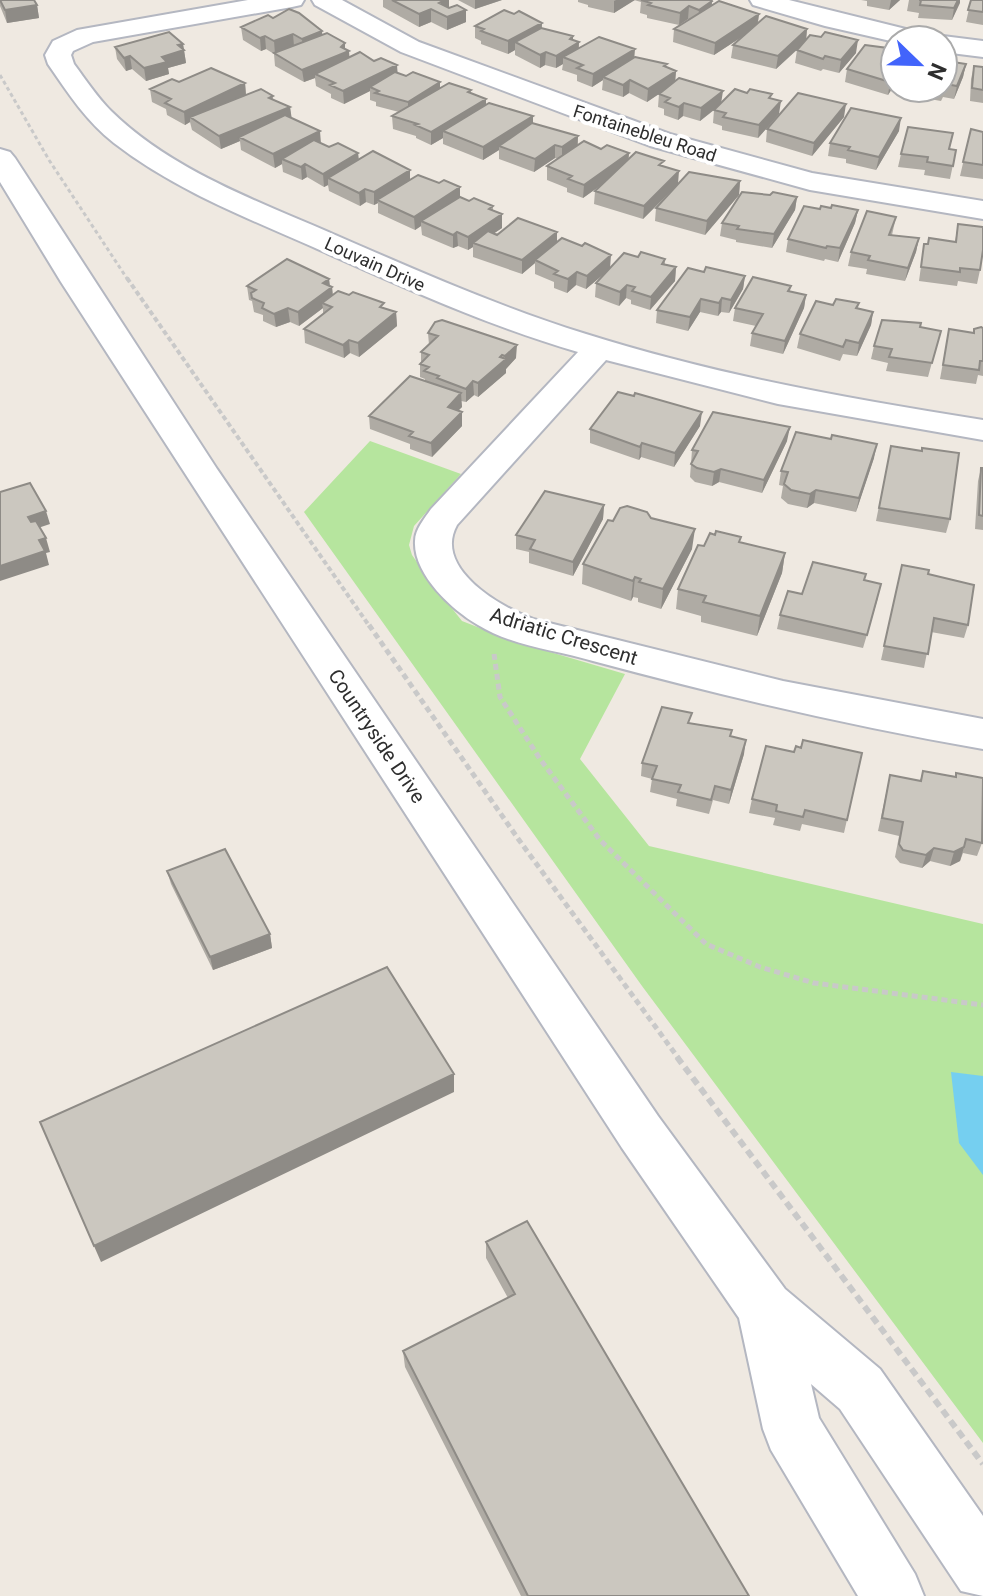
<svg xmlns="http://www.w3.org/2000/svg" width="983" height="1596" font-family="Roboto,sans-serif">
	<rect width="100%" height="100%" fill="#efe9e1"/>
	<path fill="#b6e59e" d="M370 441 461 474 414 526 409 545 412 555 431 582 462 621 516 642 625 674 580 759 649 846 983 924V1443L642 986 304 512Z"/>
	<path fill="#75cff0" d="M951 1072 983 1076V1175L959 1143Z"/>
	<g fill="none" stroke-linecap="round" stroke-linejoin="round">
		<defs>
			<path id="minor" d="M248 0H304L301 5 292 7 93 42 73 51 71 55 74 64C86 80 97 97 111 111 171 170 257 201 333 234 416 270 499 307 586 334 716 375 849 399 983 420V440L778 404 606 360 457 525C433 568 500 607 533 619L783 681 983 719V749C852 726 722 696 593 661 556 650 512 646 478 625 452 610 413 574 415 541 415 529 425 518 431 509L578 352C486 325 400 286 313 247 245 217 173 189 114 143 86 121 68 93 48 64L45 55 53 41 77 30Z
				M312 0H342L419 42 670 134 812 173 983 201V219L810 190 650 146 401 52 315 5Z
				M750 0H789L930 35 933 39 943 36 983 41V57L943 52V40L895 42 825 26 753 5Z"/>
			<path id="secondary" d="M0 149 10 152 15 158 217 469 658 1116 785 1289 880 1369 983 1516V1596L961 1591 840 1409 811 1384 819 1418 915 1574 924 1596H858L771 1450 763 1429 739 1318 622 1148 61 282 0 182Z"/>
		</defs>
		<use href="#minor" stroke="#b4b7c1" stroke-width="4"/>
		<use href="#secondary" stroke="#b4b7c1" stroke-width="4"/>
		<path stroke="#c9c9c9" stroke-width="3" stroke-dasharray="4 3" stroke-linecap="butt" d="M0 75 49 160 128 280"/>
		<path stroke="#c9c9c9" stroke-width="4" stroke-dasharray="5 3" stroke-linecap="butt" d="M127 278 370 627"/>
		<path stroke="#c9c9c9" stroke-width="5" stroke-dasharray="6 4" stroke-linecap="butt" d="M369 625 519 840 679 1059
			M494 654 500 697 540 759 600 840 706 944 760 967 814 983 983 1005"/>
		<path stroke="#c9c9c9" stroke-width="6" stroke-dasharray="8 5" stroke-linecap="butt" d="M677 1057 983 1464"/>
		<use href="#minor" fill="#fff" fill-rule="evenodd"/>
		<use href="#secondary" fill="#fff" fill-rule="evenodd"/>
	</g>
	<path fill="#afaba4" d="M0 0 37 5 39 18 7 23 0 6Z
		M383 0H449V8L466 22 447 30 431 22 419 27 383 7Z
		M458 0H502L475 9Z
		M578 0H711L712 1V6L759 14 758 23 807 29 806 39 856 53 839 73 823 69 821 71 795 63 797 50 776 69 731 58 733 45 743 36 714 55 673 42 674 29 690 19H688L679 25 647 18V15L640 13 641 2 634 0 614 13 588 7V5L578 2Z
		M861 0H900L889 10 867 6V1Z
		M909 0H960L952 20 918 18 919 13 907 11Z
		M971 0H983V25L966 22Z
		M273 18 345 43V49L349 57 406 76 440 82V88L471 90V94L486 99V105L533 116V124L578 136V145L629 153 628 160 664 166 678 183 740 181 739 195 705 235 655 221 656 208 673 189 643 219 594 204 595 191 598 187 583 198 567 192V188L547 180V166L558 159 555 158 534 172 499 159V150L483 160 443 144V138L431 145 416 138V136L393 129 392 116 399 112 376 106V102L370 100V91L344 104 331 98V94L316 86 315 78 304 82 275 66 274 54 266 49 261 51 243 40 241 27Z
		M542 23V28L579 42V48L635 57 676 71 675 82 722 103 771 99 779 114 758 138 722 130V126L713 123 714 110 718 107 700 121 683 116 678 120 664 115V109L658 107 659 94 665 90 647 102 629 93 623 97 602 90 603 80 592 87 577 81V75L562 70 563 64 556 68 545 65 540 68 515 55V50L508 54 481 44V41L475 38V26Z
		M183 44 186 63 168 68 169 74 146 81 132 69 126 71 117 59 115 47Z
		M895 49V84L888 95 845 82 847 69Z
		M955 58 954 62 966 64 963 77 954 99 943 97 941 101 918 97 919 93 906 91 907 88H943Z
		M974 66 983 67V103L970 101 971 79Z
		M179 82 245 83 246 95 273 96V100L290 107 291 117 321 143 329 147 358 153 359 160 410 170V179L460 187V197L469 201 493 206V210L502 214V228L494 233 557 242 610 268 638 257 665 259V264L676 267 675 281 650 310 631 304V300L626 298 619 306 595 297 596 283 608 270 586 289 576 285 567 293 554 288V282L535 274V263L522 274 473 257V247L468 250 458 246 453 248 422 235 421 226 415 230 378 213V203L374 205 366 202 360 206 329 191 328 185 324 187 307 177 302 180 283 172 282 164 275 168 241 150 240 141 221 149 192 130 190 122 185 125 167 115 166 109 152 102 150 89Z
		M844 117 812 156 766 142 767 129Z
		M971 129 983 132V179L960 176Z
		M899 131 876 170 846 163V159L828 156 830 143Z
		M950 149 956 150 950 179 924 175 925 170 898 167 901 154Z
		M770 195 797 197 795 210 772 248 736 242V240L720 236 722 223Z
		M831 208 858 210 855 223 838 262 825 259 824 261 786 252 788 239 820 209Z
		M896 217 892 235 919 238 916 252 905 281 866 274 867 269 848 266 851 252Z
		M958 224 980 270 977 284 958 281 957 286 919 281 924 244 955 242Z
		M704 272 745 276 743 289 729 313 721 312 718 316 700 312 688 331 656 323 657 310Z
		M329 279 330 286 332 287 333 295 384 308 396 312 397 326 359 357 350 353 344 358 305 343 304 329 323 314V308L299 326 290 322 276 327 263 321V315L254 312 252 301 249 300 247 286Z
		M791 286 790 291 806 295 804 308 783 354 750 346 752 333 756 326 733 321 735 308Z
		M859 303 858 308 873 312 871 325 857 356 843 354 840 361 797 348 800 334 833 305Z
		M920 327 937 344 928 377 886 371 888 363 871 359 874 346Z
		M983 328V376L978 375 976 384 940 379 949 329 974 333Z
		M428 333 516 358 506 369V373L478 397 474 395 466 402 461 401 462 407 458 410 462 412V426L432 457 410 449V444L370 429 369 416 425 381V379L420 377V364L421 362V352L429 345Z
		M700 426 674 467 641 457 639 460 590 443V429Z
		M787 441 762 493 719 482 712 486 695 482 690 477 692 450Z
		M891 446 950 519 946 533 876 521Z
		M874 458 856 512 814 503 807 508 788 504 781 498 783 486 779 485 781 471Z
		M981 468H983V530L975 529 978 481Z
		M604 505 603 519 573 576 529 563V552L516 549V535Z
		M651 518 692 549 661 609 638 602V598L633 597 631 601 582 584 583 564 613 521Z
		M740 542 785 553 782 573 757 636 701 622V616L676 609 678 589 704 546Z
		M902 565 928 574 968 625 964 638 931 632 924 668 881 660Z
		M864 580 878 598 863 648 777 629 780 615 802 594Z
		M690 723 732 730 731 736 744 754 729 804 713 800 709 814 676 806 677 799 650 792 652 779 641 776 642 763Z
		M801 748 862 753 844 833 802 824 800 831 773 825 775 818 749 813 752 799 794 752Z
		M923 771 982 843 977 856 963 853 960 861 950 866 930 861 922 868 900 863 895 857 899 836 878 831 890 775 920 781Z
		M167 871 270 934 272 948 213 970 171 884Z
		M486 1242 749 1596H521L405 1367 403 1351 508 1298 486 1258Z"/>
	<path fill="#8e8b86" d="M440 0H449V11L441 14Z
		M475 0H502L475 9Z
		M616 0H635L614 13V1Z
		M891 0H900L889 10Z
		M958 0H960V3L952 20 954 8Z
		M712 1 711 13 698 22 699 10Z
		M37 5 39 18 7 23 5 10Z
		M689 6 688 19 679 25 680 13Z
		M431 9V22L419 27V14Z
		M466 10V22L447 30V17Z
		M759 14 757 27 714 55 715 43Z
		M542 23 541 35 515 42V50L508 54V41Z
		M807 29 806 41 776 69 778 56Z
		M322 31 323 43 303 51 302 39Z
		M293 34 294 46 275 54 274 41Z
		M265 36 266 49 261 51 260 38Z
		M573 36V46L579 42 578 54 563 57V64L556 68V56Z
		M858 40 856 53 839 73 841 60Z
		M345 43V53L349 51 350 64 315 74V78L304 82 302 70 341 47Z
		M183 44 186 63 168 68 169 74 146 81 144 68 178 45Z
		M635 49 634 62 603 77V80L592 87 593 74Z
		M546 52 545 65 540 68V55Z
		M130 56 132 69 126 71 124 58Z
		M966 64 963 77 954 99 957 86Z
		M397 65 398 78 370 87V91L344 104 343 91Z
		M676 71 675 83 647 102 648 89Z
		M895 75V84L888 95 890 82Z
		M630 80 629 93 623 97V85Z
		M440 82V95L408 115V102Z
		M245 83 246 96 190 117V122L185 125 184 112Z
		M723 91 721 104 700 121 701 108Z
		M486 99V112L443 131V138L431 145V132Z
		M781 101 779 114 758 138 759 125Z
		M684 103 683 116 678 120 679 107Z
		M846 104 844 117 812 156 814 143Z
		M290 107 292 120 239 137 240 141 221 149 219 136Z
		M533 116V128L499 146V150L483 160V147Z
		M901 118 899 131 876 170 879 157Z
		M320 131 321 144 282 159V164L275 168 273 154Z
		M578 136 577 149 562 160V147Z
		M555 145V158L534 172 535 159Z
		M358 153 359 166 328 178V185L324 187 323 174Z
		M629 153 628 166 583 198 584 185Z
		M305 164 307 177 302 180 301 167Z
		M410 170V183L377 200 378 203 374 205V192Z
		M679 171 678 184 643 219 644 206Z
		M740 181 739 195 705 235 707 221Z
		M460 187V200L421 221V226L415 230 414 217Z
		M365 189 366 202 360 206 359 193Z
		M797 197 795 210 772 248 774 234Z
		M858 210 855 223 838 262 840 248Z
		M502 214V228L477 245 473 243V247L468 250V237Z
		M457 232 458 246 453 248V235Z
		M557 232V246L535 260V263L522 274V260Z
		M919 238 916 252 905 281 908 268Z
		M611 255 610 269 586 289 587 276Z
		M676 267 675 281 650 310 651 297Z
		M577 272 576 285 567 293 568 279Z
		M745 276 743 289 729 313 731 300Z
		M329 279 330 289 332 287 333 301 322 303 323 308 299 326 298 312 323 283Z
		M627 285 626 298 619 306 620 292Z
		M806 295 804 308 783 354 785 341Z
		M722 298 721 312 718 316 719 303Z
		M701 299 700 312 688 331 690 317Z
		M288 308 290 322 276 327 274 314Z
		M396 312 397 326 359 357 358 343Z
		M873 312 871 325 857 356 859 343Z
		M349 340 350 353 344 358 343 345Z
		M517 345 516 358 506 369V373L478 397V383L502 355V363L505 360V356Z
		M473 381 474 395 466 402V389Z
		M461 393 462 407 448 421V407Z
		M462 412V426L432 457 431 443Z
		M702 412 700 426 674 467 675 453Z
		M790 427 787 441 762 493 764 480Z
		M642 443 641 457 639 460 640 447Z
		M877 444 874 458 856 512 859 498Z
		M721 469 719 482 712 486 714 472Z
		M816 490 814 503 807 508 810 494Z
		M604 505 603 519 573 576V562Z
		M46 511 50 524 32 530 28 517Z
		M695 529 692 549 661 609 663 589Z
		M46 538 50 552 46 553 49 565 0 581V566L39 540Z
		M785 553 782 573 757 636 760 616Z
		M635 577 633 597 631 601 633 581Z
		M746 740 744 754 729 804 731 790Z
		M964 847 960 861 950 866 954 852Z
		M934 848 930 861 922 868 926 855Z
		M270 934 272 948 213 970 210 957Z
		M454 1074V1092L101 1262 94 1246Z"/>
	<path fill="#cbc7bf" stroke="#8e8b86" stroke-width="2" d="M0 0H34L37 5 5 10Z
		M392 0H445L439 3 449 8 457 5 466 10 447 17 431 9 419 14Z
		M641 0H711L712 1 699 10 689 6 680 13 648 5 651 3Z
		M919 0H958L954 8 920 5 921 0Z
		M971 0H983V12L968 10Z
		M719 1 759 14 715 43 674 29Z
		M289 9 299 13 322 31 302 39 293 34 274 41 265 36 260 38 241 27 268 15 273 18Z
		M504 10 514 14 519 11 542 23 508 41 481 31 484 29 475 26Z
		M766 16 807 29 778 56 733 45Z
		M541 28 573 36 570 39 579 42 556 56 546 52 540 55 515 42Z
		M169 32 183 44 178 45 184 50 162 57 167 62 144 68 130 56 124 58 115 47Z
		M825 32 858 40 841 60 825 56 823 59 797 50 810 35 821 37Z
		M327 33 345 43 341 47 349 51 302 70 274 53Z
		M599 37 635 49 593 74 577 68 583 65 563 57Z
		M865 45 895 49V75L890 82 847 69Z
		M360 52 374 61 381 58 397 65 343 91 330 85 335 83 315 74Z
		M635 57 667 64 664 66 676 71 648 89 630 80 623 85 603 77Z
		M943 57 955 58 953 62 966 64 957 86 946 84 944 88H943Z
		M974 66 983 67V90L972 88Z
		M211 68 245 83 184 112 165 103 171 99 150 89 172 79 179 82Z
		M395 72 406 76 413 72 440 82 408 102 375 93 379 91 370 87Z
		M679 78 723 91 701 108 684 103 679 107 665 102 670 98 659 94Z
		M449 83 471 90 468 92 486 99 431 132 415 125 418 124 392 116Z
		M261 89 273 96 269 98 290 107 219 136 190 117Z
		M735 89 747 93 750 89 772 94 769 98 781 101 759 125 723 117 726 113 714 110Z
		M798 93 846 104 814 143 767 129Z
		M489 103 533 116 483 147 443 131Z
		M851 108 901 118 879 157 848 150 850 147 830 143Z
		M285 115 320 131 273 154 239 137Z
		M532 123 578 136 562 147 555 145 535 159 499 146Z
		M908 127 953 133 949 149 956 150 953 166 927 162 928 157 901 154Z
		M971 129 983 132V165L963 162Z
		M314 140 329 147 338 143 358 153 323 174 305 164 301 167 282 159Z
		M584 141 601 149 607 145 629 153 584 185 568 179 572 176 547 166Z
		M373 151 410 170 374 192 365 189 359 193 328 178Z
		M636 152 664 161 659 165 679 171 644 206 595 191Z
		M689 172 740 181 707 221 656 208Z
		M418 175 439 183 444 180 460 187 414 217 377 200Z
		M742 192 770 195 773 192 797 197 774 234 737 229 739 226 722 223Z
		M460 197 469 201 474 198 493 206 489 209 502 214 468 237 457 232 453 235 421 221Z
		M832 205 858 210 840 248 827 246 826 248 788 239 804 206 820 209 821 206 831 208Z
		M867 211 896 217 889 235 919 238 908 268 868 260 870 256 851 252Z
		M518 218 557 232 522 260 473 243 488 231 497 235Z
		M958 224 983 227V250L980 270 960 268V272L921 267 924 244H928L929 238 956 242Z
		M562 238 582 246 585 243 611 255 587 276 577 272 568 279 554 274 558 271 535 260Z
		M641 252 665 259 662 264 676 267 651 297 632 291 635 287 627 285 620 292 596 283 624 253 638 257Z
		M287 259 329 279 323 283 332 287 298 312 288 308 274 314 262 308 264 303 252 298 251 293 256 290 247 286Z
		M706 267 745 276 731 300 722 298 719 303 701 299 690 317 657 310 688 268 704 272Z
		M753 277 791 286 788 291 806 295 785 341 752 333 763 314 735 308Z
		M338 291 349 295 353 292 384 303 380 307 396 312 358 343 349 340 343 345 304 329 332 307 322 303Z
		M836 299 859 303 856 308 873 312 859 343 846 340 843 347 800 334 816 301 833 305Z
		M442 320 517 345 505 356 502 355 500 357 506 359 478 383 473 381 466 389 437 378 439 376 424 371 429 367 420 364 429 355 421 352 438 336 428 333 435 322Z
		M882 320 921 323 920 327 941 331 932 363 889 357 892 349 874 346Z
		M981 327 983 328V361H980L979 370 943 365 949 329 974 333V329Z
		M410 376 461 393 448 407 462 412 431 443 409 436 413 432 369 416Z
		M618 392 634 396 635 393 702 412 675 453 642 443 640 447 590 429Z
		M713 412 790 427 764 480 721 469 714 472 697 468 691 464 698 451 692 450Z
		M796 432 831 439 832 435 877 444 859 498 816 490 810 494 791 490 784 484 788 472 781 471Z
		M891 446 922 451V448L959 453 950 519 879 508Z
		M981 468H983V516L979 515Z
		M30 483 46 511 28 517 31 522 36 521 46 538 39 540 45 551 0 566V492Z
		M545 491 604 505 573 562 530 549 535 540 516 535Z
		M627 506 647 512 651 518 695 529 663 589 639 582 641 579 635 577 633 581 583 564 608 520 613 521 620 508Z
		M716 531 741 537 739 542 785 553 760 616 703 602 706 596 678 589 698 545 704 546 710 533 715 535Z
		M813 562 866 574 864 580 881 584 867 635 780 615 788 591 802 594Z
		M902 565 929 570 928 574 974 585 968 625 934 618 928 654 884 646Z
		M662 707 692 713 688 723 732 730 730 736 746 740 731 790 715 786 711 800 678 792 681 785 652 779 657 766 642 763Z
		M803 740 862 753 847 820 805 810 803 817 776 811 777 805 752 799 766 746 794 752 796 746 801 748Z
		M923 771 956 777V773L983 778 982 843 966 839 964 847 954 852 934 848 926 855 903 850 899 844 903 822 882 818 890 775 921 781Z
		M225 849 270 934 210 957 167 871Z
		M387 967 454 1074 94 1246 40 1122Z
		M527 1221 749 1596H528L403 1351 515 1294 486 1242Z"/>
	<g text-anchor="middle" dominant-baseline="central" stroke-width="8" stroke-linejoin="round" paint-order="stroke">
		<g font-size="18" fill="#2e2e2e" stroke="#fff">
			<text transform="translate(645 133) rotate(18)">Fontainebleu Road</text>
			<text transform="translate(375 264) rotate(24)">Louvain Drive</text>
		</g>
		<g font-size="20" fill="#2e2e2e" stroke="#fff">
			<text transform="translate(564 636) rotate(17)">Adriatic Crescent</text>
			<text transform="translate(377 736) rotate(56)">Countryside Drive</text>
		</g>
	</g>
	<g transform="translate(919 64) rotate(113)"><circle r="38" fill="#ffffff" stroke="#ababab" stroke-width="2"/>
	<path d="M0-6L14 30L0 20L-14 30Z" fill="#4264fb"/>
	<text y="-12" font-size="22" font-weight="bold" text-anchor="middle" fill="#2e2e2e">N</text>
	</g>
</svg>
